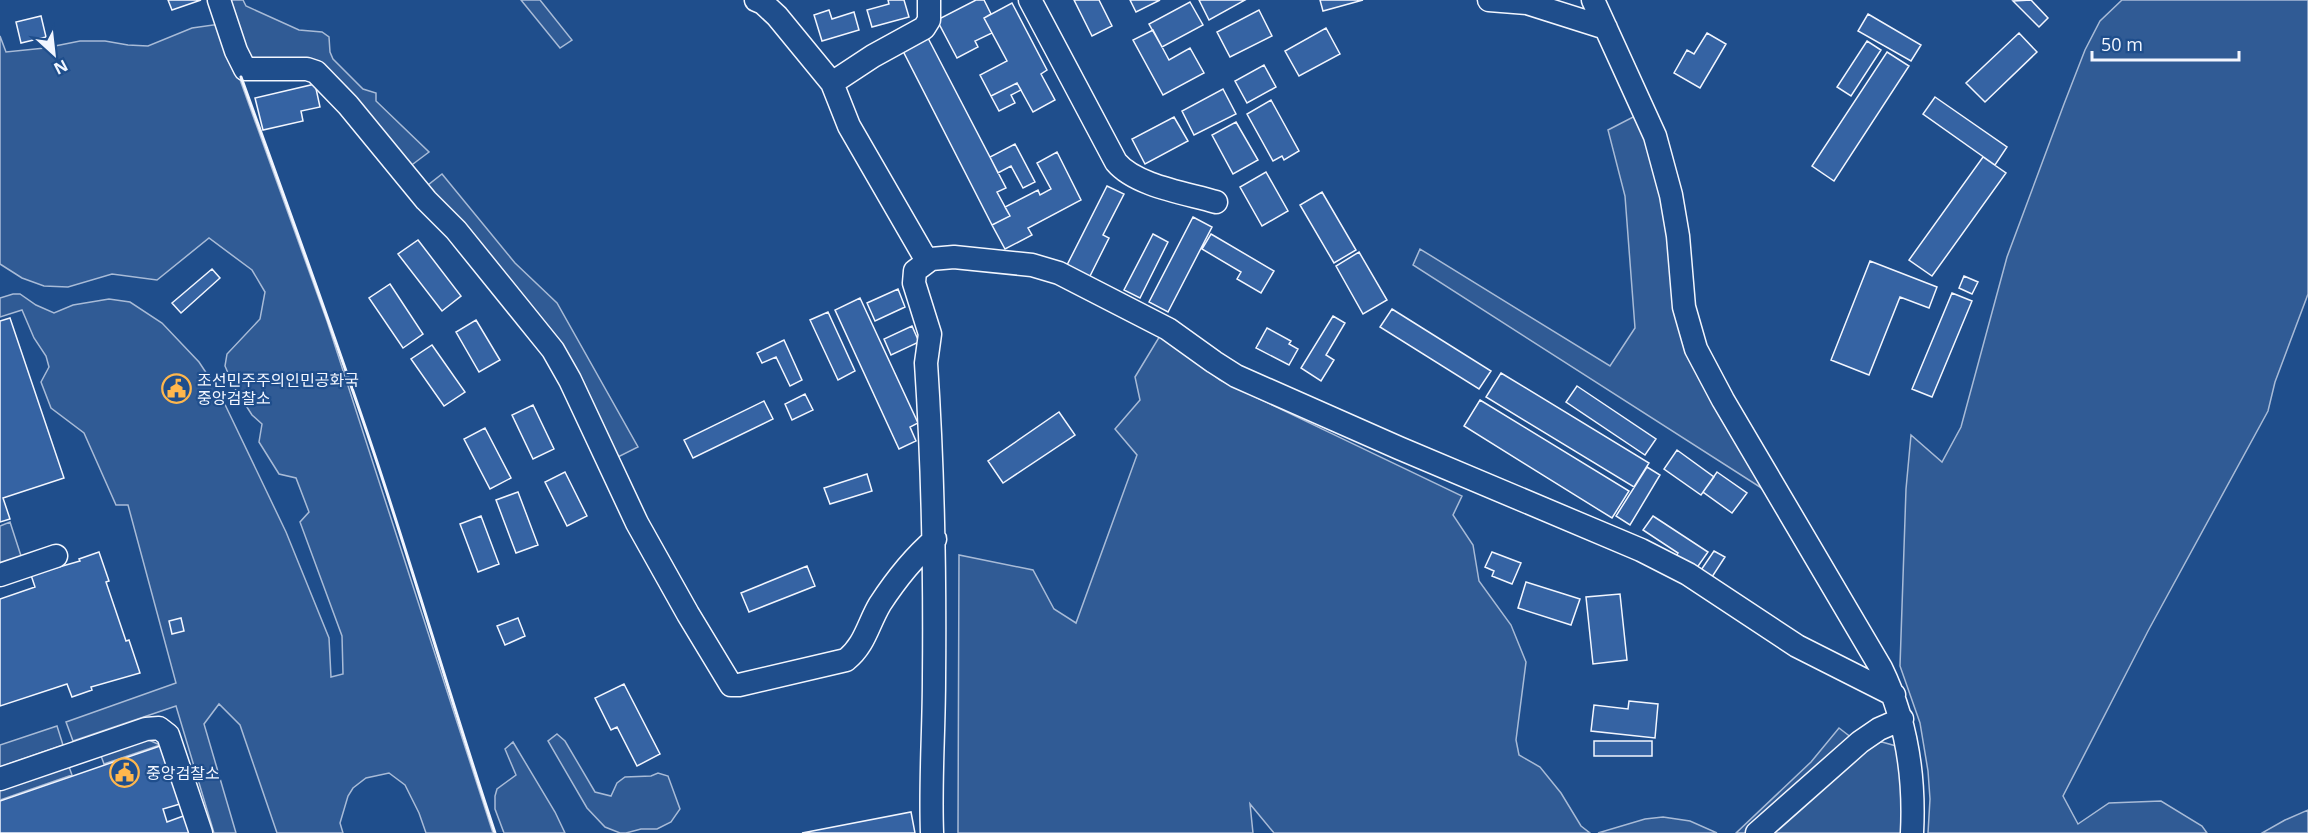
<svg xmlns="http://www.w3.org/2000/svg" width="2308" height="833" font-family="'Open Sans','Noto Sans KR',sans-serif">
	<rect width="100%" height="100%" fill="#1f4e8c"/>
	<path fill="#305b95" stroke="#a8bbd7" stroke-width="1.5" d="M223 0H243L246 6 299 30 322 32 329 37 330 52 333 59 363 89 376 93V101L429 152 405 170 332 82 252 60Z
		M521 0H540L572 40 560 48Z
		M2122 0H2308V294L2275 382 2268 411 2148 631 2063 796 2078 824 2109 803 2161 801 2202 826 2207 833H1928L1930 799 1928 771 1920 723 1900 666 1906 489 1911 435 1942 462 1961 427 2007 257 2064 104 2085 50 2100 21Z
		M220 24 327 321 493 833H426L419 813 405 785 389 773 366 778 353 788 348 796 340 823 343 833H277L240 725 219 704 204 724 236 833H214L176 706 73 741 66 722 176 683 128 505H116L84 433 51 408 41 382 49 367 46 356 34 338 22 310 0 317V298L13 294H20L36 305 54 313 73 305 109 299 130 302 162 323 199 362 219 392 286 532 329 638 331 677 343 674 342 636 300 522 309 512 296 478 279 474 259 442 262 424 252 415 234 387 225 366 227 354 260 319 265 292 252 270 209 238 157 280 112 274 68 287 44 286 22 278 0 264V36L6 52 45 48 80 41H105L128 45 148 46 192 28Z
		M1635 116 1648 148 1665 211 1678 291 1763 489 1413 265 1420 249 1610 366 1635 328 1625 196 1608 130Z
		M442 174 515 263 557 303 638 447 614 459 584 395 423 189Z
		M1161 334 1220 380 1462 496 1453 515 1473 545 1479 581 1511 625 1526 662 1516 740 1519 755 1540 767 1561 793 1581 826 1590 833H1274L1250 804 1253 833H958L959 555 1033 570 1054 609 1076 623 1137 455 1115 429 1140 400 1135 377Z
		M10 522 22 559 0 566V526Z
		M57 726 63 745 0 767V745Z
		M1839 728 1852 738 1745 833H1736L1811 762Z
		M557 734 565 741 595 792 611 796 617 783 625 777 651 776 658 773 668 776 680 809 671 822 657 829H641L626 833H620L605 827 587 808 548 741Z
		M149 740 160 745 104 764 100 753 133 742Z
		M513 742 555 812 565 833H504L495 809V796L497 789 516 775 505 749Z
		M1882 742 1896 746 1901 753 1906 833H1768L1870 744Z
		M68 764 72 775 0 800V787Z
		M2308 810V833H2262L2285 820Z
		M1663 817 1690 821 1717 833H1598L1645 819Z"/>
	<path fill="#3563a3" stroke="#f2f6ff" stroke-width="1.5" d="M168 0H201L172 10Z
		M888 0H904L909 17 872 27 867 10 889 4Z
		M976 0H984L991 14 984 18 992 33 975 41 978 47 957 58 937 20Z
		M1074 0H1099L1112 26 1092 36Z
		M1130 0H1160L1136 12Z
		M1199 0H1245L1209 20Z
		M1320 0H1363L1323 11Z
		M2031 0 2048 18 2039 27 2013 1Z
		M1190 2 1203 25 1162 47 1149 24Z
		M1012 3 1047 70 1041 74 1055 100 1033 112 1017 83 991 96 980 75 1007 61 984 18Z
		M829 10 832 19 854 12 859 30 822 41 814 15Z
		M1259 10 1272 36 1230 57 1217 32Z
		M1868 14 1921 45 1911 61 1858 31Z
		M41 16 46 37 21 43 16 22Z
		M1326 28 1340 54 1299 76 1285 51Z
		M1153 30 1169 60 1190 48 1204 73 1163 95 1133 40Z
		M1707 33 1726 44 1700 88 1674 73 1687 50 1694 54Z
		M2019 33 2037 52 1985 102 1966 83Z
		M928 38 1006 188 997 192 1010 216 992 225 903 51Z
		M1867 41 1881 50 1851 96 1837 87Z
		M1887 52 1909 66 1834 181 1812 166Z
		M1264 65 1276 87 1247 103 1235 81Z
		M1017 83 1021 90 1011 95 1015 103 999 111 991 96Z
		M315 84 320 107 301 111 303 121 263 130 255 98Z
		M1223 89 1236 114 1194 135 1182 111Z
		M1935 97 2007 147 1995 165 1923 114Z
		M1271 100 1299 151 1284 160 1282 156 1273 161 1247 114Z
		M1174 117 1188 141 1145 164 1132 139Z
		M1236 122 1258 160 1233 174 1212 135Z
		M1015 144 1035 182 1023 188 1011 166 998 173 990 157Z
		M1057 152 1081 200 1028 228 1032 235 1005 249 992 225 1010 216 1005 207 1038 190 1040 195 1051 189 1037 163Z
		M1983 157 2006 173 1932 276 1909 260Z
		M1266 172 1288 211 1262 226 1240 187Z
		M1107 186 1124 194 1103 235 1109 238 1088 280 1065 269Z
		M1322 192 1356 250 1334 263 1300 205Z
		M1193 217 1212 227 1168 312 1149 302Z
		M1153 234 1168 242 1140 298 1124 290Z
		M1211 234 1274 271 1261 293 1237 279 1241 272 1202 249Z
		M418 240 461 296 442 311 398 254Z
		M1359 252 1387 300 1363 314 1336 266Z
		M1870 261 1937 287 1929 308 1900 297 1869 375 1831 360Z
		M212 269 220 278 181 313 172 303Z
		M1964 276 1978 282 1972 294 1959 288Z
		M390 284 423 334 403 348 369 298Z
		M898 289 905 307 875 321 867 303Z
		M1952 293 1972 301 1932 397 1912 389Z
		M860 298 918 423 910 427 916 441 899 449 835 310Z
		M1392 309 1491 371 1479 389 1380 327Z
		M828 312 855 371 838 380 810 320Z
		M1333 316 1345 323 1326 355 1334 360 1321 381 1301 368Z
		M10 318 64 478 3 498 10 519 0 522V321Z
		M476 320 500 360 479 372 456 332Z
		M912 326 919 342 891 355 884 339Z
		M1267 328 1291 341 1289 344 1298 349 1289 365 1256 348Z
		M784 340 802 380 790 386 776 357 762 363 757 353Z
		M432 345 465 392 444 406 411 359Z
		M1501 373 1649 463 1634 487 1486 397Z
		M1577 386 1656 439 1645 455 1566 402Z
		M805 394 813 410 792 420 785 404Z
		M1480 400 1629 491 1612 518 1464 426Z
		M764 401 773 419 693 458 684 440Z
		M533 405 554 449 533 459 512 415Z
		M1059 412 1075 435 1003 483 988 461Z
		M485 428 511 478 490 489 464 439Z
		M1677 450 1714 477 1701 495 1664 469Z
		M1647 467 1660 475 1630 525 1616 516Z
		M565 472 587 516 567 526 545 482Z
		M1717 472 1747 493 1732 513 1703 492Z
		M867 474 872 491 830 504 824 488Z
		M518 492 538 545 516 553 496 500Z
		M481 516 499 564 478 572 460 524Z
		M1653 516 1708 552 1696 569 1676 556 1678 553 1643 530Z
		M1714 551 1725 557 1710 580 1699 573Z
		M99 552 109 581 106 582 126 641 129 640 140 673 91 687 92 690 72 697 67 684 0 706V599L35 587 31 575 80 561 79 559Z
		M1492 552 1521 563 1512 584 1492 576 1494 571 1485 567Z
		M807 566 815 586 749 612 741 593Z
		M1526 582 1580 599 1571 625 1518 608Z
		M1620 594 1627 660 1593 664 1586 597Z
		M181 618 184 631 172 634 169 621Z
		M518 618 525 636 505 645 497 626Z
		M624 684 660 754 637 766 617 727 611 730 595 698Z
		M1629 701 1658 704 1655 738 1591 731 1594 705 1628 709Z
		M1594 741H1652V756H1594Z
		M160 746 180 804 163 809 167 822 186 815 192 833H0V801Z
		M911 812 915 833H802Z"/>
	<g fill="none" stroke-linecap="round" stroke-linejoin="round">
		<defs>
			<path id="minor" d="M219 0 236 51 245 69H307L316 72 348 105 426 200 456 230 553 350 570 380 637 523 688 614 731 685H739L846 660C865 645 868 624 880 604 895 581 914 557 935 539
				M756 0 763 3 777 16 832 83 849 126 927 261
				M1030 0 1116 162C1136 186 1186 193 1216 202
				M1489 0 1527 3 1606 28
				M1593 0 1655 136 1671 195 1678 236 1684 307 1696 349 1723 400 1881 668C1907 721 1915 775 1912 833
				M832 83 873 56 924 28 929 20V0
				M0 575 56 556
				M0 779 146 729 159 728 168 735 201 833
				M932 833C930 781 934 730 934 678 935 573 933 468 926 363L930 334 914 283 915 271 931 259 954 257 1032 265 1059 273 1168 329 1214 362 1236 376 1399 448 1641 550 1688 574 1797 646 1894 695
				M1757 833 1860 742 1879 729 1902 719"/>
		</defs>
		<use href="#minor" stroke="#f2f6ff" stroke-width="25"/>
		<use href="#minor" stroke="#1f4e8c" stroke-width="22"/>
		<path stroke="#f2f6ff" stroke-width="3" d="M241 77C286 202 332 327 374 453 416 579 453 707 495 833"/>
	</g>
	<defs>
		<symbol id="civic-ring" viewBox="-11 -11 22 22"><circle r="9.5" fill="#1f4e8c" stroke="#ffb74d" stroke-width="1.5"/><path d="M-.6-6.5H3V-4.5H.6V-3L4-1V1h2V6H-6V1h2V-1L-.6-3ZM-1.2 2.5V6h2.4V2.5Z" fill="#ffb74d"/></symbol>
	</defs>
	<g fill-rule="evenodd">
		<use href="#civic-ring" x="160" y="372" width="33" height="33"/>
		<use href="#civic-ring" x="108" y="756" width="33" height="33"/>
	</g>
	<g text-anchor="middle" dominant-baseline="central" stroke-width="4.5" stroke-linejoin="round" paint-order="stroke">
		<g font-size="16" fill="#f2f6ff" stroke="#1f4e8c" text-anchor="start">
			<text x="197" y="380">조선민주주의인민공화국<tspan x="197" dy="18">중앙검찰소</tspan></text>
			<text x="146" y="773">중앙검찰소</text>
		</g>
	</g>
	<g transform="translate(54 54) rotate(153)" stroke="#1f4e8c" stroke-width="4.5" paint-order="stroke">
	<path d="M0-4.5L10 22L0 15L-10 22Z" fill="#f2f6ff"/>
	<text y="-9" font-size="16" font-weight="bold" text-anchor="middle" fill="#f2f6ff">N</text>
	</g>
	<path d="M2092 51v9h147v-9" fill="none" stroke="#f2f6ff" stroke-width="3"/>
	<text x="2101" y="51" font-size="18" fill="#f2f6ff" stroke="#1f4e8c" stroke-width="4.5" paint-order="stroke">50 m</text>
</svg>
